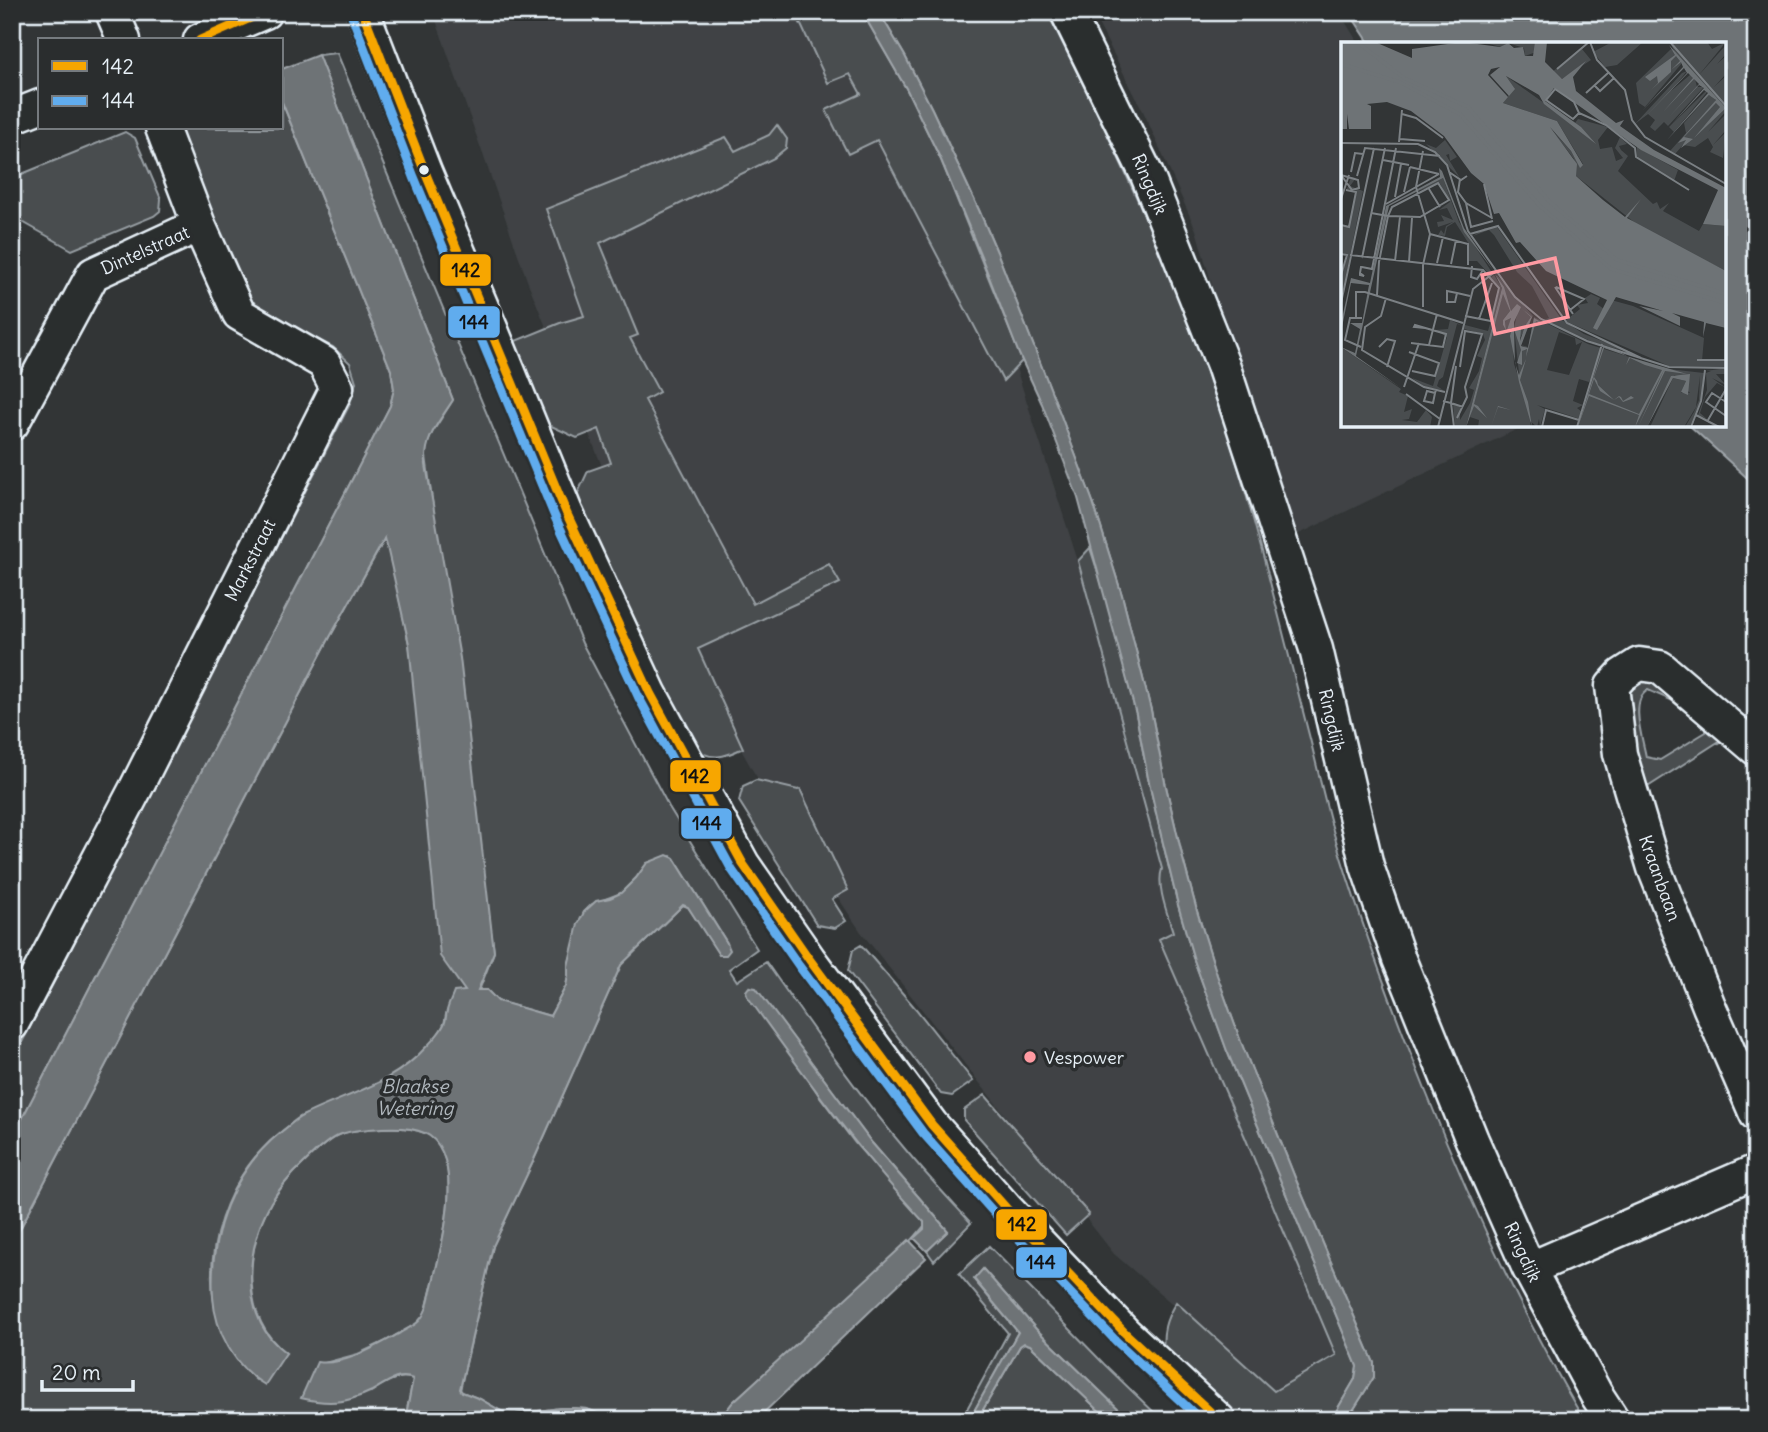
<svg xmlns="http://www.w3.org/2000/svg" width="1768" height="1432" font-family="Delius,sans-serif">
	<rect width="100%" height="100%" fill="#323536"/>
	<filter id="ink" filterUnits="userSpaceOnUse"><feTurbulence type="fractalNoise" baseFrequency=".0143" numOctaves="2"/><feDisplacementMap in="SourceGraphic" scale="14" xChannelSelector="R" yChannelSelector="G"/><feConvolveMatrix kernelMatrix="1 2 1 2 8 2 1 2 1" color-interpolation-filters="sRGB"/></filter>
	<g filter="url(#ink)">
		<path fill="#3f4244" d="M433 12H844L957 227 1016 368 1078 561 1162 869 1336 1355 1274 1391 1114 1254 861 932 753 771 653 593 527 280Z
			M1092 12H1339L1359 44H1343V425H1526L1297 535 1248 388 1214 292 1196 230 1143 111Z"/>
		<path fill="#494d4f" stroke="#989fa4" stroke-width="2" fill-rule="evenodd" d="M795 12H862L907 90 941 160 1022 361 1003 381 877 140 848 154 826 110 861 94 850 74 828 83Z
			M879 12H1047C1114 143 1176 276 1222 416 1256 519 1281 626 1308 731 1317 765 1324 800 1334 834 1360 922 1392 1007 1426 1092 1471 1205 1522 1315 1584 1420H1347L1374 1377V1363L1296 1180 1241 1042 1217 975 1197 911 1183 859 1165 782 1151 710 1122 595 1093 502 1061 416 997 252 979 210 932 109 905 56Z
			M337 53 582 643 669 807 757 949 729 969 737 981 766 962C812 1028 858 1094 910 1155 929 1178 950 1200 971 1223L934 1261 927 1251 948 1231 872 1143 756 989 751 987 818 1094 855 1143 924 1222 925 1225 914 1238 733 1402 719 1420H614L587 1409 573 1408H560L508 1415 480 1399 462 1392 460 1390 493 1246 532 1164 621 965 683 905 688 907 719 954 727 943 674 858 671 856 647 863 636 878 621 893 592 904 584 912 568 966V976L566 986 550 1016 497 1001 487 990H477L480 988 494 952 425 449 432 433 453 400 318 55Z
			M282 102 391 370 394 389 390 406 12 1138V1061L55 980 350 404 356 382 350 363 333 347 263 312 245 295 168 128H282Z
			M777 125 787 139 786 148 774 158 600 243 638 335 630 338 659 392 645 400 753 604 829 564 840 583 698 649 743 748C725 757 710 762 694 747 686 739 676 715 670 704 635 637 607 566 576 497L588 471 611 463 599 429 577 438 547 424 513 342 560 323 584 316 546 209 726 137 735 151 769 135Z
			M125 132 135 138 161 199 160 211 154 216 72 250 12 216V178Z
			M386 537 409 644 465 991C460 997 451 1004 447 1011 445 1015 446 1021 443 1026 435 1041 421 1054 408 1065 385 1084 354 1094 327 1106 318 1110 306 1113 298 1119 279 1132 261 1148 248 1166 203 1229 194 1326 256 1380L286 1353C240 1318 245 1248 271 1202 281 1187 292 1174 305 1162 314 1153 327 1140 339 1135 351 1129 388 1127 402 1128 425 1130 438 1136 445 1160 457 1199 436 1267 427 1307L424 1315 416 1324 384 1342 358 1354 324 1363 371 1392C384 1383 397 1374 413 1379L405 1420H12V1244L330 637Z
			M1090 548 1106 597 1136 714 1148 778 1161 835 1178 905 1194 960 1227 1051 1357 1366 1355 1379 1331 1420H1237L1164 1353C1162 1332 1165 1320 1176 1302L1274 1391 1336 1355 1281 1225 1245 1137 1159 939 1173 932C1168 915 1156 886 1162 869L1078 561Z
			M1640 677H1663L1728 733 1719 743 1718 742 1643 790 1621 704 1629 684ZM1648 690 1671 700 1706 728V732L1660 760 1646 757C1643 740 1629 700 1648 690Z
			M756 780 798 790 800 789 848 890 832 899 846 921 835 928 817 925 739 801 743 786Z
			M861 945 916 1009 973 1081 952 1096 941 1094 848 971 853 950Z
			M985 1095 1089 1214 1066 1235 964 1120V1110Z
			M989 1246 1104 1364 1162 1420H1130L1036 1329 983 1269 974 1280 1018 1332 969 1420H961L1008 1333 959 1274Z
			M1024 1343 1030 1345 1109 1420H977L1020 1346Z"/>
		<path fill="#6e7376" stroke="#9fa5aa" stroke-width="2" d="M862 12H879L905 56 932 109 979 210 997 252 1061 416 1093 502 1122 595 1151 710 1165 782 1183 859 1197 911 1217 975 1241 1042 1296 1180 1374 1363V1377L1347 1420H1331L1355 1379 1357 1366 1227 1051 1194 960 1178 905 1161 835 1148 778 1136 714 1078 498 1042 404 1019 354 981 256 941 160 907 90Z
			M1349 12H1756V486L1689 425H1724V44H1370Z
			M318 55 453 400C439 422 424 437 426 465L460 658 494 952 478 990H487L498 1001 550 1016 566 986 568 976V966L578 924 584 912 596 901 610 898 621 893 636 878 647 863 667 855 674 858 727 943 730 950 726 955H719L688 907 683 905 621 965 532 1164 493 1246 460 1389 462 1392 480 1399 508 1415 560 1408H573L587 1409 614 1420H485L460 1409 458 1420H405L413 1379C398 1372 385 1384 372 1391 366 1394 358 1397 351 1399 335 1404 317 1402 301 1398L317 1362C345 1366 376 1346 400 1333 406 1329 414 1326 419 1321 423 1317 425 1312 427 1307 436 1267 457 1199 445 1160 438 1136 425 1130 402 1128 388 1127 351 1129 339 1135 327 1140 314 1153 305 1162 292 1174 280 1187 271 1202 245 1248 239 1319 286 1353L265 1385C235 1368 215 1331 213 1297 209 1235 231 1172 281 1132 288 1127 294 1120 302 1116 345 1094 393 1085 426 1047 433 1040 442 1031 445 1022 446 1018 446 1015 447 1011 448 1005 452 998 454 992L465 991 440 956 409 644 385 538 330 637 12 1244V1138L390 406 394 389 391 370 282 102V69Z
			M749 987 756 988 872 1143 948 1231 927 1251 914 1238 924 1229V1222C858 1152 803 1073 747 996L746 991Z
			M909 1240 926 1258 756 1420H719L733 1402Z
			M983 1269 1036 1329 1130 1420H1109L1030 1345 1024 1343 1020 1346 977 1420H969L1018 1332 974 1279Z"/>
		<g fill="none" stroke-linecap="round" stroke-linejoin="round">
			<defs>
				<path id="minor" d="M112 12 124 40
					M363 12 425 172 493 333 566 512 650 693 743 864 809 959 932 1125 1006 1208 1125 1333 1219 1420
					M1067 12 1147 175 1223 365 1316 649 1367 866 1399 959 1472 1140 1529 1269 1596 1394 1613 1420
					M200 40 265 12
					M12 117 40 106
					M12 424 93 274 199 225
					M1756 749 1660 667 1639 664 1622 675 1612 686 1620 754 1654 868 1709 1006 1756 1114
					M12 1024 136 788 337 388 324 363 239 314 199 225 162 128
					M1529 1269 1756 1171"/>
			</defs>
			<use href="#minor" stroke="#e8f1f8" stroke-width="37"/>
			<use href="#minor" stroke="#2a2d2e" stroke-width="32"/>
			<defs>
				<path id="bus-1" d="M363 12 425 172 566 512 650 693 743 864 809 959 932 1125 1006 1208 1125 1333 1219 1420
					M200 40 264 12"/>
				<path id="bus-2" d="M352 16 414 177 555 517 639 698 732 870 799 966 923 1133 997 1216 1116 1341 1201 1420"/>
			</defs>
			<use href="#bus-1" stroke="#2a2d2e" stroke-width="14"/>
			<use href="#bus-2" stroke="#2a2d2e" stroke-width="14"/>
			<use href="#bus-1" stroke="#f7a600" stroke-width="9"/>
			<use href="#bus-2" stroke="#60acee" stroke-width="9"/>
		</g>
	</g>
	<circle fill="#e8f1f8" stroke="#2a2d2e" stroke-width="2.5" cx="424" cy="170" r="6"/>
	<circle fill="#ff9aa2" stroke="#2a2d2e" stroke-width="2.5" cx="1030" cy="1057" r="7"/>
	<g text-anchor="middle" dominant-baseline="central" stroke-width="7" stroke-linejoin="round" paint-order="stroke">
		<g font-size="18" fill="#e8f1f8" stroke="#2a2d2e">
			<text transform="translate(1150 184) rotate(67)">Ringdijk</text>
			<text transform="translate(145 250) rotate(-24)">Dintelstraat</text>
			<text transform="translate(250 560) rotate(-63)">Markstraat</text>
			<text transform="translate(1332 720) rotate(77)">Ringdijk</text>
			<text transform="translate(1660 878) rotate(70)">Kraanbaan</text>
			<text transform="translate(1523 1252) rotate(65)">Ringdijk</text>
		</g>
		<g font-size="18" fill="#e8f1f8" stroke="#2a2d2e" text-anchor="start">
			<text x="1044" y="1057">Vespower</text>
		</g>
		<g font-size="19" font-style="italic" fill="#b1b8be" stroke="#2a2d2e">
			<text x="415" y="1086">Blaakse<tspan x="415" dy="22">Wetering</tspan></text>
		</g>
	</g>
	<g transform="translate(1341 42)">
		<rect width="385" height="385" fill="#323536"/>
		<path d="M141 0H194L195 10 184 14 183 6 167 1 160 5ZM271 0 296 1 302 0 276 23 264 25 252 10ZM329 0H366L371 7 385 0 357 34 385 3V12L376 22 385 14V32L373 45 385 34V66L372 54 375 59 354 82 376 60 380 65 360 88 381 66 385 69 367 90 385 72V88L372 103 385 90 382 116 369 110 372 105 367 96 354 105 342 103 334 112 329 109 345 91 343 81 369 52 367 49 333 90 328 85 366 48 354 37 356 45H363L327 84 323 80 314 89 309 85 314 78 307 72 294 82 341 31 346 29 330 49 350 32 341 21 304 65 298 61 295 41 330 7 334 11ZM241 7 250 18 221 37 211 30ZM165 34 241 88 234 81 237 77 267 85 257 98 259 107 271 105 275 119 282 116 274 106 279 95 286 102 278 104 280 108 287 114 277 129 312 162 316 160 319 167 328 161 322 169 358 189 362 182 385 184V229L303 188 235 134 233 117 209 86 230 109 239 125 242 122 216 79 162 61 173 46ZM285 94 298 104 299 107 337 128 333 139 296 116V104L284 98ZM104 98 116 115 109 119 108 112 105 113 119 136 85 102 95 106ZM10 135 15 136 9 144 22 149 0 258V234L7 213 0 211V184L7 185 16 149 6 147ZM102 136 118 180 150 229 147 231 136 219H127L128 202 114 180 106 185 104 194 97 193 100 188 103 192 105 184 112 180 97 185 96 180 103 179 100 173 112 178 106 166 98 168 109 160 99 142 77 149ZM156 185 221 278 243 292 295 312 254 301 202 278 208 276 191 244 176 230 153 193 148 188 132 194 144 186ZM155 232 192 274 177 299 181 309 185 306 180 303 187 305 193 275 247 302 327 327 363 331 360 357 349 385H344L353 370 358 358 359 334 355 365 343 385H309L332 336 345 339 340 351H349L345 347 348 336 333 333 306 385H237L239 377 196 363 204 367 199 385 198 377 196 385 189 379 190 385H137L138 378 129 375 162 251 169 269 162 278V283L165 287 164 279 170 276 167 287 171 286 173 322 179 340 173 286 178 263 170 269ZM218 290 234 296 235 303 241 300 228 333 206 328ZM252 335 243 361 241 370 236 366 242 363 232 359 238 337 248 340ZM153 233 161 246 125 385H114L112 362 119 365V378L129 361 133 348 128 346 138 329 141 316 136 314 144 298 142 292 123 287 124 283 147 289 159 246 149 236ZM250 252 259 256 256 262 263 267 253 286 270 258 292 264 363 296 361 319 385 318V325L328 324 224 279 239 267 236 263 247 261 244 256ZM109 278 120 283 116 282 102 335 98 338 96 344 102 348 84 345 71 336 92 344 106 295 94 288 107 287ZM0 305 60 347 58 350 67 354 63 370 71 367 68 377 61 378 76 380 85 368 91 375 89 385H0ZM385 326V332H375L385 343 371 336 385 346 376 341 364 355 359 371 366 377 357 373 366 348 365 331 370 329H365Z" fill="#494d4f" fill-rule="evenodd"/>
		<path d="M0 0H34L71 16V7L121 0 159 5 167 1 173 6 182 5 184 14H192L194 0H206L204 20 221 37 245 19 232 35 235 49 275 81 283 78 279 84 313 108 385 146V184L362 182 377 148 300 108 213 46 204 59 240 85 255 102 203 62 198 53 165 34 174 47 168 54 149 33 159 25 150 27 147 33 167 55 162 61 216 79 242 123 239 126 230 109 209 85 236 122 235 134 262 158 284 175 300 157 286 176 385 229V286L365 281 362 295 363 280 331 271 339 275V284L298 264 322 269 275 255 256 288 252 286 266 258 205 229 179 200 175 201 158 171 153 172 143 142 130 131 103 94 70 69 46 60 26 62 30 64V87H8L6 72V87H0ZM328 3 385 66 353 96 379 65 375 61 343 95 352 97 340 106 345 98 337 101 375 58 368 53 326 98 367 51 363 48 330 83 363 46 358 43 328 75 358 42 353 37 322 70 352 36 347 31 304 75 346 31 343 26 301 69 342 25 340 20 330 28 339 19 335 14 330 19V30L310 48 317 41 316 34 309 39 304 35 334 13ZM98 126 101 129 123 186 152 228 123 190 102 136 48 164 15 314 60 346 0 305 14 311 19 287 9 281H21L28 243 10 241 0 290V281L10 236 29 241 45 164 99 135ZM154 232 163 245 170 269 176 262 180 265 173 280V286L180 287 179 299 184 284 190 275 181 267 191 275 180 304 187 306 193 276 203 282 195 279 185 315 186 307 181 309V323L176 321 180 308 173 287 174 321 178 333 185 317 179 338 187 360 191 385 178 340 170 368 157 365 150 385 157 364 170 368 178 340 169 294 171 286 166 288 170 276 164 279 165 288 162 283V278L169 269 162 252 133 362 137 364 146 376 133 364 125 385 161 246ZM262 305 275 308 286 314 263 306 253 335 256 339 257 343 273 358 278 354 280 355 282 359 290 354 293 356 282 360 278 355 273 358 259 349 253 337 248 352 298 372 321 328 304 323 289 316 285 323 288 315 346 332 324 329 297 385 323 328 294 385 298 373 248 354 237 385ZM349 332 347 353 340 350 345 339 332 336 306 385 330 334Z" fill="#6e7376"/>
		<path fill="none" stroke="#6e7376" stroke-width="3.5" d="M16 0 63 36 127 65 208 159 276 218 385 252M0 22 59 40 120 73 198 163 270 227 385 261"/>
		<path fill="none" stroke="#7b8084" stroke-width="2" d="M249 0 256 18 284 48 291 78 304 95 385 142M329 0 385 64M216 27 248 0M253 43 259 49 273 36M245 51 267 31M238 71 232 77 205 58 214 47 233 60 238 71 265 83 294 106 295 115 348 148M61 72 75 76 102 96M59 97 84 99M58 100 61 68M0 101 77 102 94 110 106 123 127 189 174 255 200 277 246 299 328 325 385 326M42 118 68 123M69 125 98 132M10 130 14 111 22 112M108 130 120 138 126 134M0 133 17 138 18 146 11 148 0 133M16 134 24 106 99 114M119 137 117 150 125 161 151 176M143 142 151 177M88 147 99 165M63 150 69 125M54 155 60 122M0 157 8 133M125 161 130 185 152 179M45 162 98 132M30 171 47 174 79 175 108 158 97 141 51 165 47 174 38 220 36 253M0 183 8 185 15 150 5 148M89 192 127 202V223M129 192 157 184 226 281 300 316M0 212 6 213 0 233M9 213 142 228 158 246 150 279 124 274M21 216 44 106M54 219 59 175M68 220 71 176M96 221 102 195M110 222 115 198M131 224 130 235 136 237 142 228M19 231 23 234 19 233V231L20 225H21L31 227 55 106M214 245 232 272M215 245 243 257 229 268M116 251 114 260H106V249L116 251 129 254M45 256 40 274 24 285 21 308 83 345 104 350M0 261 33 106M82 265V223L89 192 75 145 82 109M15 276V250H24L122 281M138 277 151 241M70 301 102 305 105 292 74 283 73 285 84 286M88 303 96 272M20 305 4 298 9 276H21M38 305 46 297 54 299 46 325M68 310 98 321 94 334 71 329M356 318H385M115 324 110 361 122 365M63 345 78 301M94 351 86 349 83 359 92 361 94 351 95 348M65 352 99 377M102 359 110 361 113 385M385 360 371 351 365 360 385 374M355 373 378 385M116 376 126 355 124 345 141 292 124 289 119 325M367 378 385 347M12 385H69M97 385 132 247 155 229M201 385 205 368 238 378M236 385 261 302M350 385 360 359 364 328"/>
		<path fill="#ff9aa2" fill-opacity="0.15" stroke="#ff9aa2" stroke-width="3.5" d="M214 216 227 275 154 292 141 233Z"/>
		<rect width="385" height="385" fill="none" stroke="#e8f1f8" stroke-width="3.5"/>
	</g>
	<g stroke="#2a2d2e" stroke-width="2.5">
		<rect x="439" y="253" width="53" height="34" rx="7" fill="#f7a600"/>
		<rect x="447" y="305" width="54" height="34" rx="7" fill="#60acee"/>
		<rect x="669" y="759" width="53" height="34" rx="7" fill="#f7a600"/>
		<rect x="680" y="807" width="53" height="33" rx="7" fill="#60acee"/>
		<rect x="995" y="1208" width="53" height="33" rx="7" fill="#f7a600"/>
		<rect x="1015" y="1246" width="53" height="33" rx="7" fill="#60acee"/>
	</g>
	<g font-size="19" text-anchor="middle" font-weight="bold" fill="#111">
		<text x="466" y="277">142</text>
		<text x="474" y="329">144</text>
		<text x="695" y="783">142</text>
		<text x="707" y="830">144</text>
		<text x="1022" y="1231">142</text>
		<text x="1041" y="1269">144</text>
	</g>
	<rect width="1768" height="1432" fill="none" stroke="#2a2d2e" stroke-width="42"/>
	<rect x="21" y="21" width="1726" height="1390" fill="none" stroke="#e8f1f8" stroke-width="2.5" filter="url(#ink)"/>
	<rect x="38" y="38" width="245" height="91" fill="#2a2d2e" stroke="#767b7f" stroke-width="2"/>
	<rect x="52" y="61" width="35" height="10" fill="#f7a600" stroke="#767b7f" stroke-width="2"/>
	<text x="102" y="74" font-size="21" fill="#e8f1f8">142</text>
	<rect x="52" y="96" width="35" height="10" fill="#60acee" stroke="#767b7f" stroke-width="2"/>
	<text x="102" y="108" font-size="21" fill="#e8f1f8">144</text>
	<path d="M42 1380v10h91v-10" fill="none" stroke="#e8f1f8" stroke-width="3.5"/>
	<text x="52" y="1380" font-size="21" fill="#e8f1f8" stroke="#2a2d2e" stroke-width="5" paint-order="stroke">20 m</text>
</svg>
